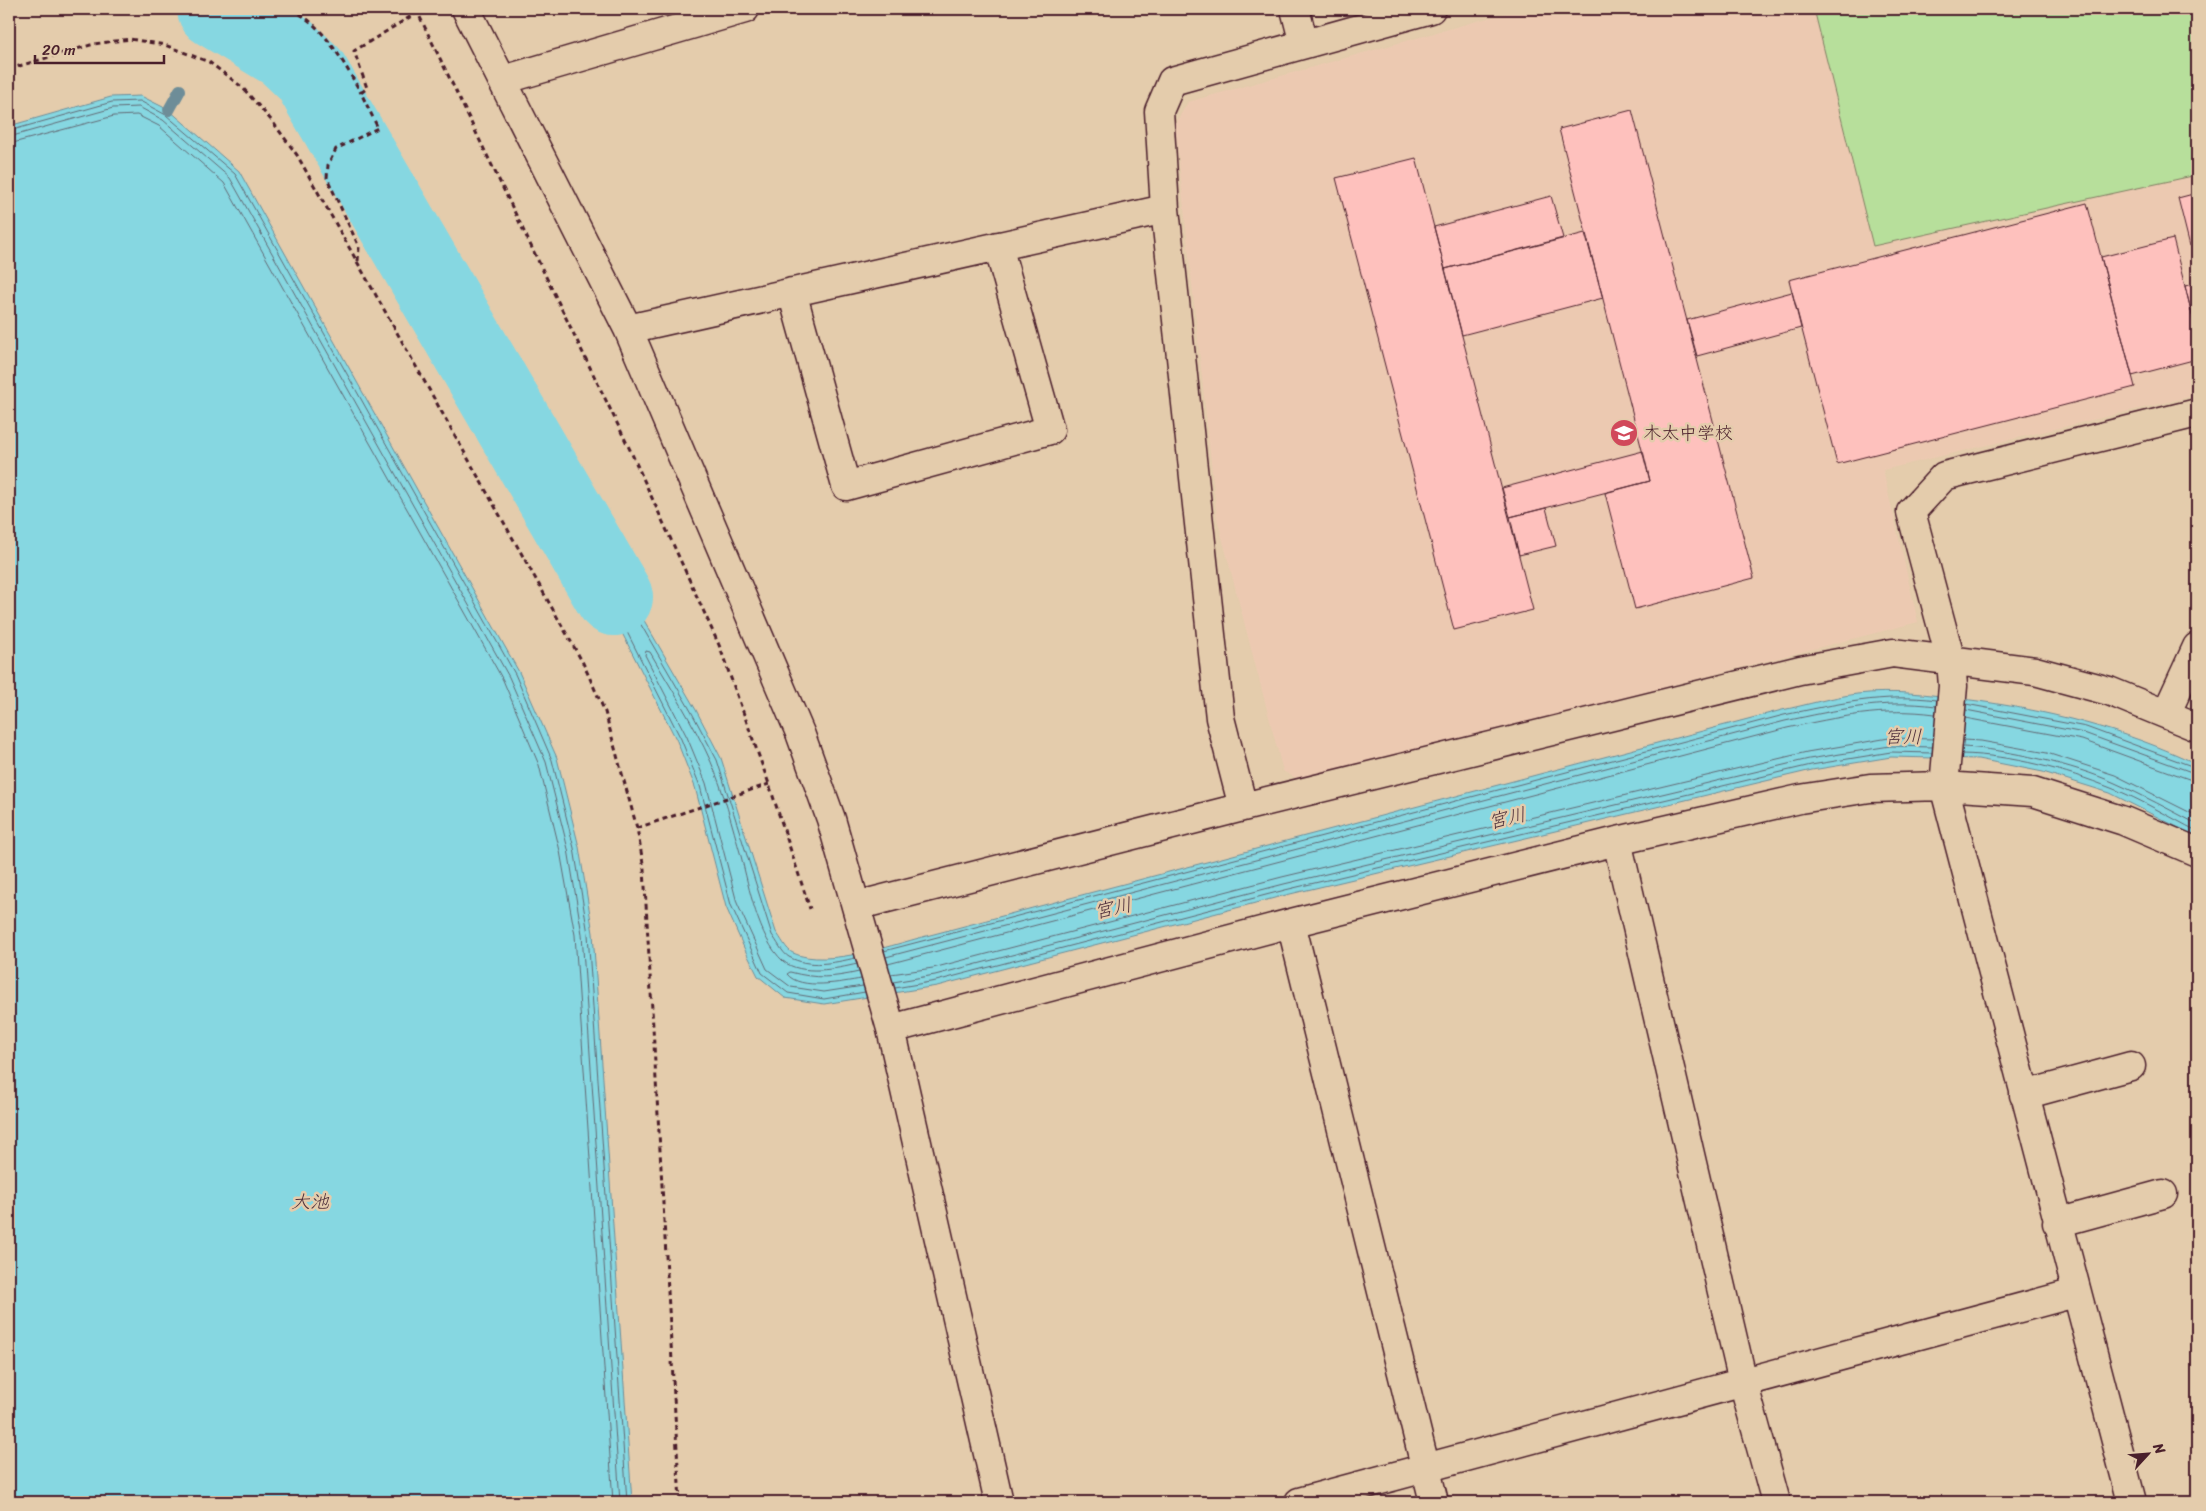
<svg xmlns="http://www.w3.org/2000/svg" width="2206" height="1511" font-family="Sriracha,'Klee One',sans-serif">
	<rect width="100%" height="100%" fill="#e4ccac"/>
	<filter id="ink" filterUnits="userSpaceOnUse"><feTurbulence type="fractalNoise" baseFrequency=".02" numOctaves="2"/><feDisplacementMap in="SourceGraphic" scale="10" xChannelSelector="R" yChannelSelector="G"/><feConvolveMatrix kernelMatrix="1 2 1 2 8 2 1 2 1" color-interpolation-filters="sRGB"/></filter>
	<g filter="url(#ink)">
		<path fill="#ecc9b1" d="M1520 9H2197V395L1883 470 1918 622 1301 781 1283 771 1217 518 1175 124 1188 102Z"/>
		<path fill="#b7df9b" stroke="#807f63" d="M1814 9H2197V175L1873 246Z"/>
		<path fill="#86d7e1" stroke="#6e8d98" d="M141 96 169 110 239 171 519 672 557 758 579 847 593 933 632 1502H9V126L111 97Z
			M573 498 696 710 721 758 776 932C781 938 786 950 793 953 827 969 897 943 934 934L1782 710C1807 705 1832 697 1857 694 1893 690 1928 694 1963 699 2043 709 2124 729 2197 764V837L2110 793 2043 772 1978 759 1891 757 1812 770 1286 895 937 986 824 1004 785 998 758 976 745 950 726 907 695 787 677 741 619 627 550 510Z"/>
		<g fill="none" stroke-linecap="round" stroke-linejoin="round">
			<path stroke="#626974" stroke-width="1" d="M9 131 112 102 140 101 166 115 235 174 515 674 552 760 574 848 588 934 627 1502
				M9 137 113 108 139 107 163 120 230 178 509 677 546 762 568 849 582 934 620 1502
				M9 144 114 116 137 115 159 126 224 183 503 680 539 765 560 851 575 935 613 1502
				M1966 704 2086 727 2197 768
				M1966 710 2084 733 2197 774
				M1965 718 2082 740 2197 782
				M1963 740 1981 741 2047 753 2115 775 2197 816
				M1963 747C2006 749 2075 765 2115 783 2143 795 2170 810 2197 824
				M1962 754C2011 755 2066 770 2111 788 2141 799 2169 817 2197 831
				M884 951 1784 715C1836 704 1883 693 1937 700
				M886 957 1785 721C1837 710 1883 699 1936 706
				M855 958C834 963 809 968 789 957 782 953 777 941 772 935L717 760 692 713 573 507 570 506 560 511 559 514 623 624 681 739 700 786 731 905 762 973 788 993 824 999 865 992
				M857 964C837 969 801 976 783 961 758 938 749 887 741 856 732 825 724 792 711 762 694 724 671 688 650 652L646 651 645 655 687 737 706 783 737 903 767 969 791 987 824 992 863 986
				M888 964 1787 728C1838 717 1883 707 1935 714
				M859 972C833 978 816 979 790 972L787 974C800 991 843 982 861 979
				M891 974 933 968 1282 877 1807 752 1889 738 1933 739
				M893 982 935 975 1284 884 1809 759 1890 746 1932 747
				M895 988 936 981 1285 890 1811 765 1891 752 1932 753"/>
			<path stroke="#6e8d98" stroke-width="12" d="M211 34 222 13
				M169 110 180 90"/>
			<path stroke="#86d7e1" stroke-width="78" d="M216 9 287 52 310 74 614 597"/>
		</g>
		<path fill="#fec1bd" stroke="#4a1f2b" d="M1632 110 1754 578 1635 609 1605 493 1650 481 1559 129Z
			M1416 158 1533 610 1454 630 1336 178Z
			M2197 193V244L2190 246 2178 198Z
			M1551 196 1563 238 1445 269 1434 227Z
			M2087 203 2135 387 1837 464 1789 280Z
			M1585 233 1603 298 1462 335 1445 269Z
			M2173 239 2197 334V359L2132 376 2101 257Z
			M2197 283V331H2196L2185 286Z
			M1792 292 1801 328 1697 356 1687 320Z
			M1643 451 1650 481 1510 517 1502 488Z
			M1546 508 1556 546 1519 555 1510 517Z"/>
		<g fill="none" stroke-linecap="round" stroke-linejoin="round">
			<defs>
				<path id="minor" d="M466 9 628 329 800 733 831 819 891 1029 999 1502
					M1295 9 1304 44
					M503 80 745 9
					M792 292 846 486 1050 430 998 246
					M628 329 1165 209
					M2166 714 2197 647
					M1243 807 1220 718 1165 209 1159 111 1172 81 1431 9
					M1617 841 1743 1382 1776 1502
					M856 906 1243 807 1800 670 1893 653 2035 671 2109 691 2197 727
					M1291 923 1434 1502
					M891 1029 1291 923 1617 841 1800 799 1870 788 1944 786 2033 792 2124 821 2197 852
					M2024 1095 2131 1066
					M2057 1223 2163 1194
					M1299 1502 2075 1293
					M2132 1502 1944 786 1953 686 1951 661 1911 512 1944 476 2197 413"/>
			</defs>
			<use href="#minor" stroke="#4a1f2b" stroke-width="31"/>
			<path stroke="#4a1f2b" stroke-width="3" stroke-dasharray="5 4" stroke-linecap="butt" d="M292 9C325 27 343 61 361 93
				M416 9 632 454 719 645 769 784 810 909
				M9 69 94 44 130 39 165 45 209 62 242 87 272 121 297 155 583 663 605 712 637 828 644 869 680 1502
				M358 261 359 247 327 178 328 165 336 149 378 128 361 93 367 88 354 51 418 12
				M637 828 769 784"/>
			<use href="#minor" stroke="#e4ccac" stroke-width="28"/>
		</g>
	</g>
	<defs>
		<symbol id="school-disc" viewBox="-11 -11 22 22"><circle r="9.5" fill="#d1495b" stroke="#e4ccac"/><path d="M0-5L7-2L0 1L-7-2ZM-4 1L0 2.5L4 1V4Q0 6-4 4Z" fill="#fff"/></symbol>
	</defs>
	<g fill-rule="evenodd">
		<use href="#school-disc" x="1608" y="417" width="32" height="32"/>
	</g>
	<g text-anchor="middle" dominant-baseline="central" stroke-width="5" stroke-linejoin="round" paint-order="stroke">
		<g font-size="18" fill="#4a1f2b" stroke="#e4ccac" text-anchor="start">
			<text x="1643" y="433">木太中学校</text>
		</g>
		<g font-size="19" font-style="italic" fill="#50313d" stroke="#e4ccac">
			<text x="1903" y="736">宮川</text>
			<text transform="translate(1507 818) rotate(-13)">宮川</text>
			<text transform="translate(1113 908) rotate(-12)">宮川</text>
			<text x="310" y="1201">大池</text>
		</g>
	</g>
	<rect width="2206" height="1511" fill="none" stroke="#e4ccac" stroke-width="30"/>
	<rect x="15" y="15" width="2176" height="1481" fill="none" stroke="#4a1f2b" stroke-width="2" filter="url(#ink)"/>
	<g transform="translate(2148 1454) rotate(64)" stroke="#e4ccac" stroke-width="4" paint-order="stroke">
	<path d="M0-4L9 19L0 12L-9 19Z" fill="#4a1f2b"/>
	<text y="-8" font-size="14" font-weight="bold" text-anchor="middle" fill="#4a1f2b">N</text>
	</g>
	<path d="M35 55v8h129v-8" fill="none" stroke="#4a1f2b" stroke-width="2.5"/>
	<text x="42" y="55" font-size="15" fill="#4a1f2b" stroke="#e4ccac" stroke-width="4" paint-order="stroke">20 m</text>
</svg>
